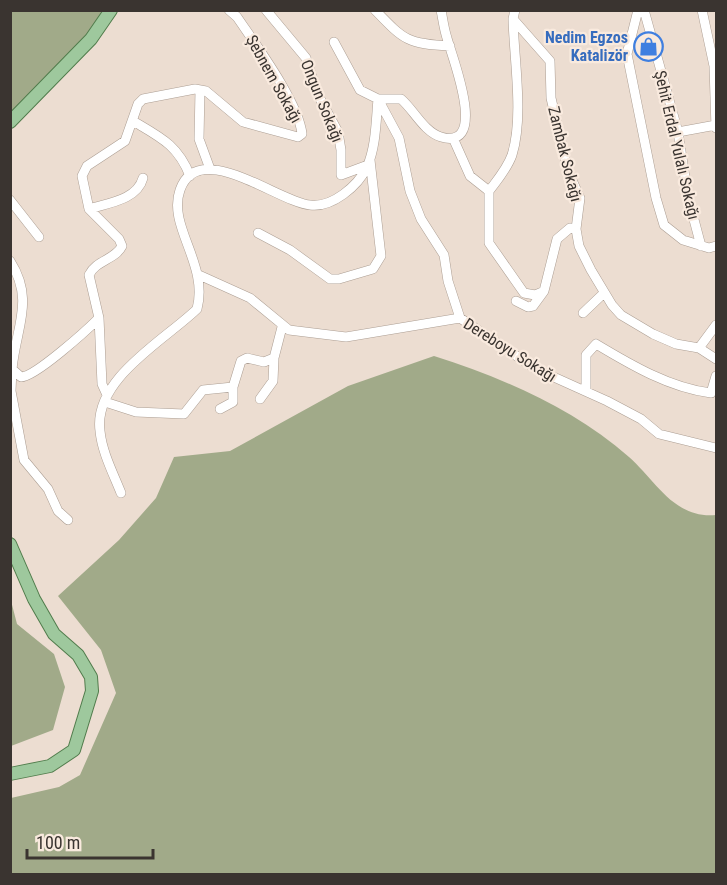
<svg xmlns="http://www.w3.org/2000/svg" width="727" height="885" font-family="'Roboto Condensed',sans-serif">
	<rect width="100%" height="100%" fill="#ecddd1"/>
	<path fill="#a1aa89" d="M11 11H106L85 40 11 122Z
		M434 356C503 378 573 408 629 457 656 481 674 519 716 515V874H11V798L59 787 80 775 116 693 101 650 58 596 119 540 156 498 174 457 230 451 348 386Z
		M10 597 17 624 54 654 65 687 53 730 11 746Z"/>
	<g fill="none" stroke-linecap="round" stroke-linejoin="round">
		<defs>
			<path id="minor" d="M266 10 306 58 318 95 338 132 341 150V175L368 165
				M375 10C404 40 407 44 450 46
				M638 10 627 54 656 198 664 225 683 240 709 248 716 246
				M644 10 678 132 688 197 701 246
				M702 10 714 66 716 128
				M513 19 550 61 551 98 568 171 580 198 576 229 579 246 591 270 612 305 621 315 653 334 676 344 699 348 716 359
				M334 42 360 90 378 99H401C414 110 424 132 441 137 490 151 451 54 447 38 444 29 443 20 441 10
				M200 90 199 139 210 169
				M378 99 399 138 410 191 421 219 444 255 448 281 460 318
				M133 121C160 137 178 145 190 176
				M678 132 716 125
				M453 138 470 176 489 191V243L524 293 535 295 544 291 557 239 570 228 576 229
				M489 191C498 179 507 169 512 155 524 117 514 59 513 19L515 10
				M10 200 39 237
				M89 209C108 203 137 200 143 178
				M258 233 290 250 330 279H339L373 269 381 256 370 160
				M10 261C35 300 16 327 12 369L21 377C35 377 87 330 99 318
				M199 275 250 298 289 330 346 337 460 318 536 369 607 401 641 419 659 434 716 448
				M516 301 528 307 533 306 544 291
				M583 313 604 293
				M699 348 716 325
				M12 369 11 391 24 460 48 489 58 511 68 520
				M586 390V355L596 344C631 365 670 388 711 393L716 376
				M107 395 102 384 99 318 89 275C96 260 115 260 122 246L119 239 89 209 82 176 87 166 125 141 138 104 143 99 195 89 206 91 243 122 298 137 302 134C299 103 256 45 237 17L229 10
				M260 399 273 381 274 358
				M105 402 136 412 184 414 203 390 233 387
				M220 409 233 402V387L241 361 247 358 264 362 274 358 282 327
				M121 493C113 473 102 452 100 431 93 379 165 340 197 309 209 264 167 226 180 190 198 137 280 203 310 205 332 208 358 186 367 167 376 147 376 121 378 99"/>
			<path id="major" d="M10 122 91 39 111 10
				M10 544 34 599 54 634 78 655 91 677 92 691 74 750 50 766 10 774"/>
		</defs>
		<use href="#minor" stroke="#ac9e93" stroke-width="10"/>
		<use href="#major" stroke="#517c4c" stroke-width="14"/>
		<use href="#minor" stroke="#fff" stroke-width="9"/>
		<use href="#major" stroke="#9ec89d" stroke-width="12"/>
	</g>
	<defs>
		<symbol id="shop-ring" viewBox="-11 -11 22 22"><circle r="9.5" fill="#f9eade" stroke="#3f7fe0" stroke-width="1.5"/><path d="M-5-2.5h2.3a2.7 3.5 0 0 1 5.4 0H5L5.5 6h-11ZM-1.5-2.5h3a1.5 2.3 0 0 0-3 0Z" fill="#3f7fe0"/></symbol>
	</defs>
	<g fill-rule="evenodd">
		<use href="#shop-ring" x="632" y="30" width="33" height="33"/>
	</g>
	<g text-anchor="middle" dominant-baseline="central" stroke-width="4.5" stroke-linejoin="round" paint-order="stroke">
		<g font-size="16" font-weight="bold" fill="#366cbe" stroke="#f9eade" text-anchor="end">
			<text x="628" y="37">Nedim Egzos<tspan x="628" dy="18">Katalizör</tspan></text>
		</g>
		<g font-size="16" fill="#3a3430" stroke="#f9eade">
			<text transform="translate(274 79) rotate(61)">Şebnem Sokağı</text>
			<text transform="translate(322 101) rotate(68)">Ongun Sokağı</text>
			<text transform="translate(677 145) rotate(77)">Şehit Erdal Yulalı Sokağı</text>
			<text transform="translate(565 154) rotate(76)">Zambak Sokağı</text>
			<text transform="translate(510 350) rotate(32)">Dereboyu Sokağı</text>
		</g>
	</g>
	<rect width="727" height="885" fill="none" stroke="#3a3430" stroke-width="24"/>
	<path d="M27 849v9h126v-9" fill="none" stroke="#3a3430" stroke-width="3"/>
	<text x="36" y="849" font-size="18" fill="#3a3430" stroke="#f9eade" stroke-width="4.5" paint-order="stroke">100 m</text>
</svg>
